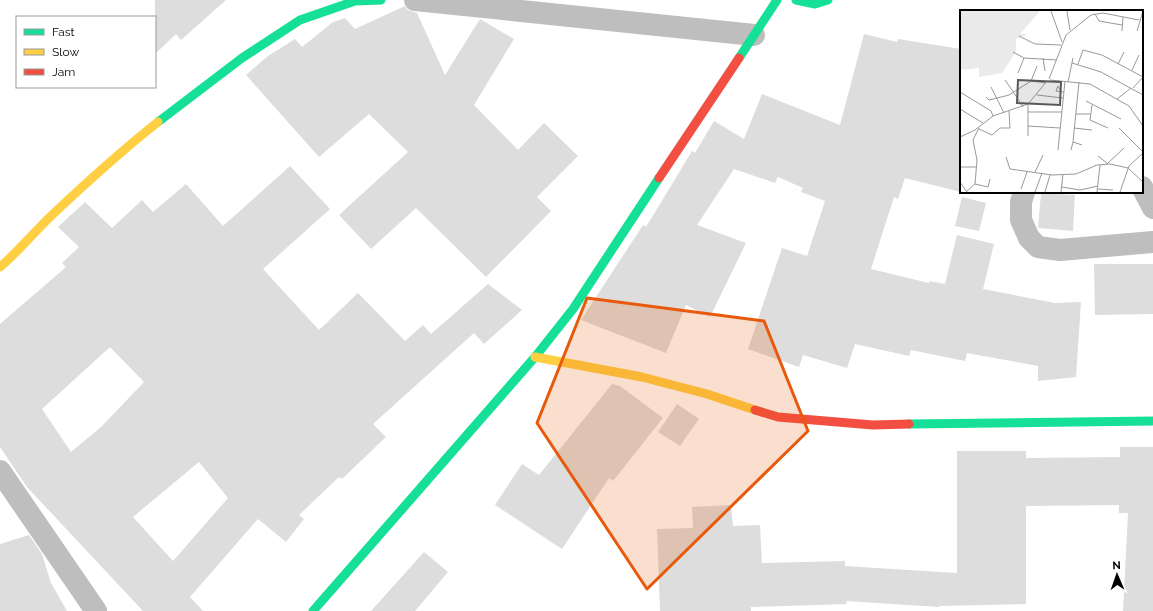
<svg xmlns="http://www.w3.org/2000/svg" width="1153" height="611" font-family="Raleway,sans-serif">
	<rect width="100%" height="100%" fill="#fff"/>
	<path fill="#ddd" fill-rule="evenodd" d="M155 0H226L181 40 176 34 155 54Z
		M405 6 408 10 417 13 445 75 480 19 514 39 474 105 518 150 544 123 578 156 537 197 551 211 486 277 416 208 371 249 339 215 408 152 369 114 319 157 246 75 268 56 295 39 302 47 333 22 345 18 355 29Z
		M864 34 897 42 898 39 961 49V192L905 178 898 199 894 197 871 269 929 283V281L945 284 957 235 994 244 983 289 1055 303 1081 302 1076 377 1038 381V366L967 353 965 361 911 350 909 356 855 344 847 368 803 355 799 367 748 349 782 248 807 256 825 201 801 192 803 188 778 177 775 183 734 169 697 225 746 243 710 317 686 305 666 353 581 320 643 225 646 227 689 156 692 151 695 153 714 121 744 139 762 94 840 125Z
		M290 166 330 209 263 269 319 330 358 293 405 341 423 325 431 334 488 284 522 310 484 344 474 333 373 424 386 437 342 479 339 477 299 515 304 519 286 542 258 519 190 597 203 611H143L27 487 0 447V324L66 267 62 263 79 247 58 227 85 202 112 228 142 200 153 212 186 184 223 226ZM110 347 144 382 102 426 71 452 42 409ZM199 462 228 498 173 561 133 517Z
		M1041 193 1075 195 1073 231 1038 228Z
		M962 197 986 203 979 231 955 226Z
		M1094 264H1153V314L1095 315Z
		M612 384 620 386 663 418 613 481 609 478 562 549 495 505 522 464 539 475Z
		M677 404 699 419 680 446 658 432Z
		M1120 447H1153V611H1123L1128 513H1119V505L1026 506V604L939 606V607L846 601 847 604 751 607V611H660L657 529 693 528 692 507 731 505 733 526 760 525 762 563 845 561V566L957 573V451H1026V458L1120 457Z
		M29 535 42 554 51 583 67 611H0V544Z
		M424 552 448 572 415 611H371Z"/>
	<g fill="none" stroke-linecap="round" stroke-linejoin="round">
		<path stroke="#bebebe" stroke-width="22" d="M415 0 754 35
			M1142 187 1153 208
			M1024 192 1021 202V220L1029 238 1038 247 1060 250 1153 242
			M0 471 96 611"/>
		<path stroke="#16e098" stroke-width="9" d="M796 0 815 4 828 0
			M739 58 777 0
			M158 122 242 58 300 20 355 1 381 0
			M909 424 1153 421
			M313 611 535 357 573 309 659 178"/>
		<path stroke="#ffcf43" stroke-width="9" d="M0 267C19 251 34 232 52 215 86 183 121 151 158 122
			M535 357 642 377 707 394 755 410"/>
		<path stroke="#f24e42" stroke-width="9" d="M659 178 739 58
			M755 410 778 417 873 425 909 424"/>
	</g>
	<path fill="#e8590c" fill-opacity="0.2" stroke="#e8590c" stroke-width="3" stroke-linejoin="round" d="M587 298 764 321 808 431 647 589 537 423Z"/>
	<g transform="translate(960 10)">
		<rect width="183" height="183" fill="#fff"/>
		<path d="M0 1H80L60 24H68L56 29V42L42 63 19 67V58L0 60Z" fill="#eaeaea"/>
		<path fill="none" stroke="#999" stroke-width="1" d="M91 1 102 32M107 1 110 20M135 4 139 11 162 15M162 21 163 7M177 21 183 1M59 26 75 34 101 35M53 42 64 48M83 48 85 61M112 53 141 62 183 85M118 54 123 40 142 45 183 67M158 54 164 42M172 60 179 45M58 63 64 48 97 50M89 69 106 25 131 5 143 3 179 10M45 70 54 83M90 70 130 74 169 96 183 116M71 71 77 56M108 72 113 48M31 77 44 103M173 78 183 67M101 81 98 76 96 81 104 82M0 82 31 101 33 106M54 83 63 97M77 85 103 88M26 87 29 90 49 85 71 71 86 73M157 89 171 78M126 91 161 109M132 95 130 110 148 118M0 99 23 113M68 102H102M116 104H130M68 116 100 118M114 118 132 120M159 118 183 142M19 119 32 125 40 118H50L49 101M68 126V95M0 127 15 120 33 106 68 94 87 71M113 132 119 72M98 140 105 71M111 140 113 132 122 135M138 146 148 154M46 147 50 159 92 165 116 164 137 155 150 154 168 158 183 172M147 154 164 138M0 157H16M75 162 83 145M0 172 7 182M15 174 28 177 30 169M102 177 120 180 138 176M61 179 67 162M138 179 153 180M6 182 15 174 17 150 13 130 19 118M75 182 82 163M85 182 90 165M101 182 103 164M137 182 140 155M160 182 169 156 183 143"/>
		<path fill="#595959" fill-opacity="0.15" stroke="#595959" stroke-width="2" d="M58 70 101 72 100 95 57 93Z"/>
		<rect width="183" height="183" fill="none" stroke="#000" stroke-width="2"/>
	</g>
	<rect x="16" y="16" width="140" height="72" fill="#ffffff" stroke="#999999"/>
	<rect x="24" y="29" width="20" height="6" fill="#16e098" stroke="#999999"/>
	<text x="52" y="36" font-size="12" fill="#000000">Fast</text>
	<rect x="24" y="49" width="20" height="6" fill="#ffcf43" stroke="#999999"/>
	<text x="52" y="56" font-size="12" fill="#000000">Slow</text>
	<rect x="24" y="69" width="20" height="6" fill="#f24e42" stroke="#999999"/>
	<text x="52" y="76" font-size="12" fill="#000000">Jam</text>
	<g transform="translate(1117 575) rotate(358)" stroke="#ffffff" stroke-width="3" paint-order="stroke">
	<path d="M0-3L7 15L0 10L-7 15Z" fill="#000000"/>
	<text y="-6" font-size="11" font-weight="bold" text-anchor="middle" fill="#000000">N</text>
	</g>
</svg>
